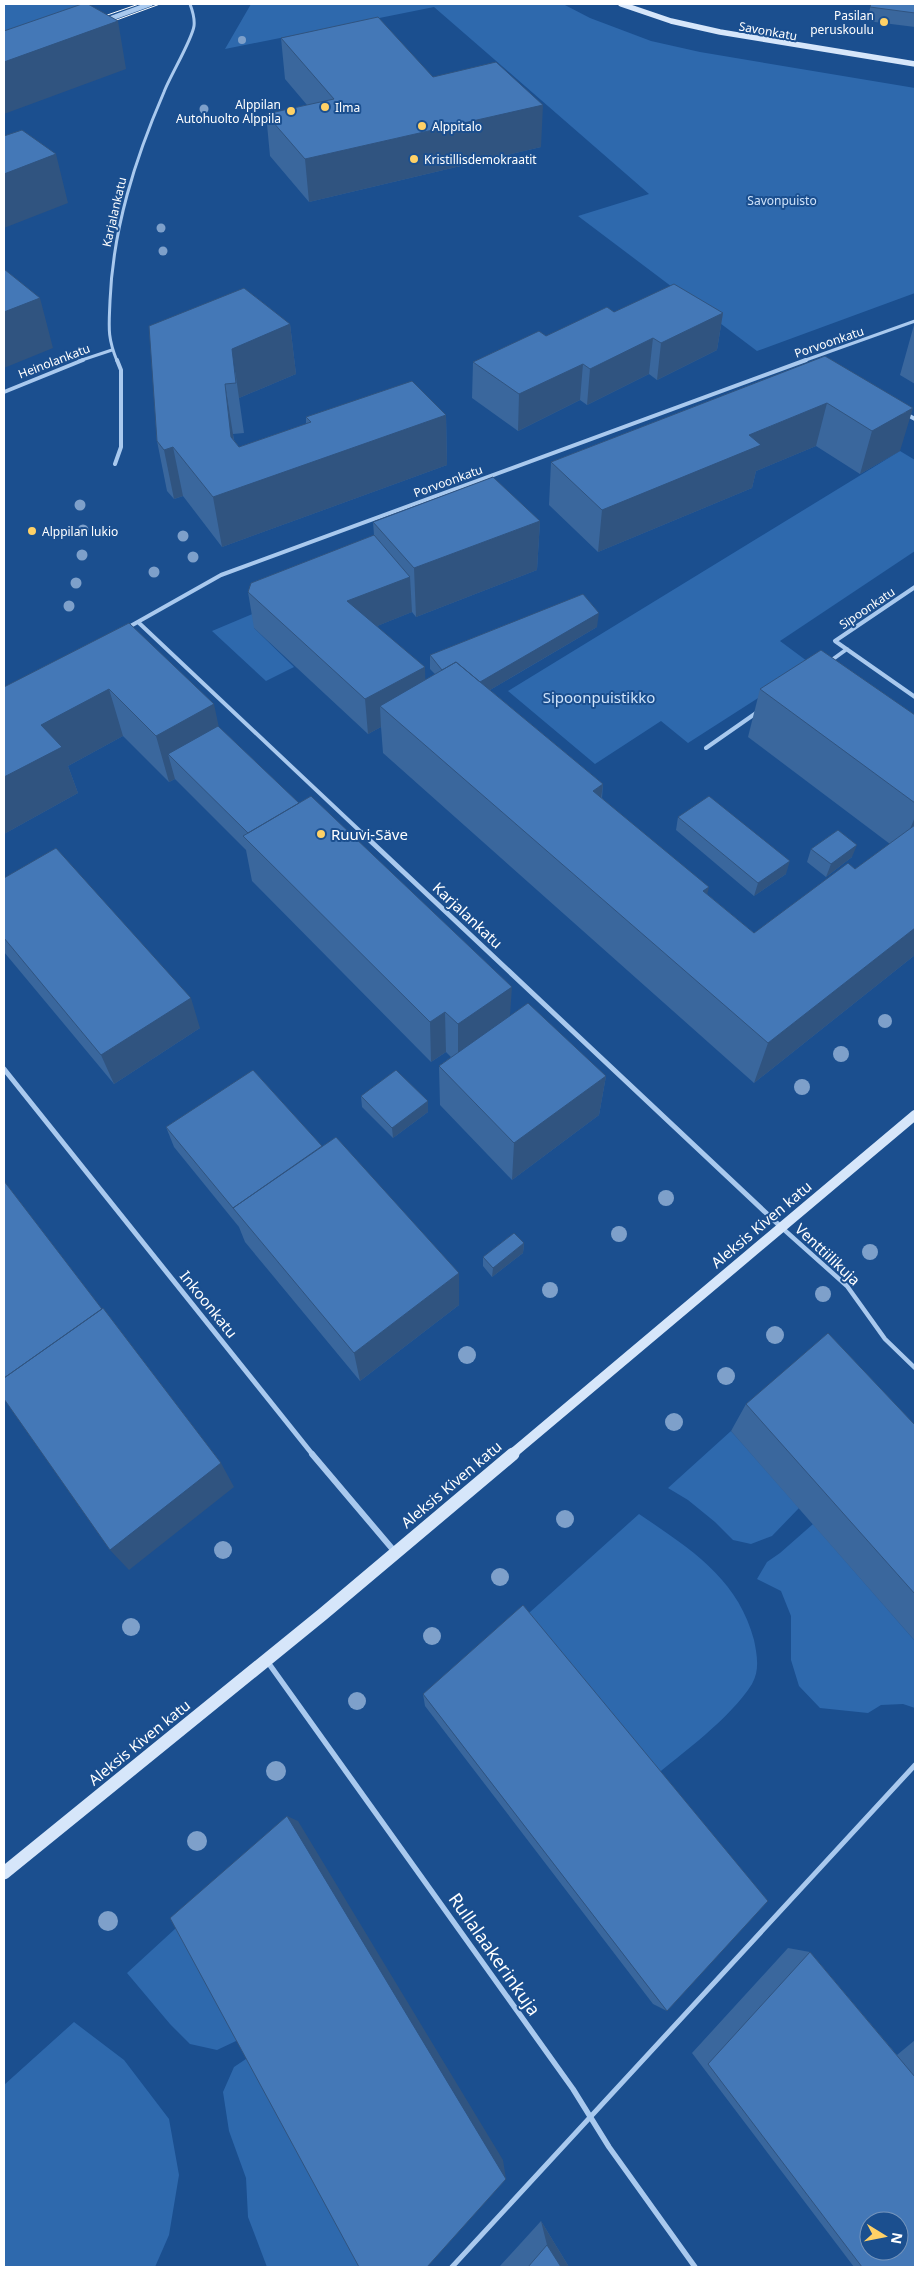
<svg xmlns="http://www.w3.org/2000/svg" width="919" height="2271" font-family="'Noto Sans',sans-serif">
	<rect width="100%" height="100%" fill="#1b4f8f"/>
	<path fill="#2e69ad" d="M4 4H90L4 36Z
		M251 4H563L590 18 651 41 700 52 915 88V293L757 351 578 216 649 194 434 7 225 49Z
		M900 451 915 460V551L780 641 811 664 688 743 661 721 595 764 508 691Z
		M482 517 254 628 294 667 266 681 212 631Z
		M731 1431 799 1508 772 1536 751 1544 733 1540 715 1522 688 1500 668 1488Z
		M639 1514C689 1548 738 1578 754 1640 757 1655 760 1670 752 1684 729 1720 682 1753 649 1781L519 1622Z
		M813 1524 915 1641V1708L903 1704 881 1705 868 1713 820 1708 799 1686 791 1660V1616L781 1591 757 1579 767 1562 780 1553Z
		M188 1917 253 2033 217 2050 190 2044 170 2024 127 1973Z
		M74 2022 124 2060 169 2119 179 2175 169 2235 155 2267H4V2085Z
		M261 2049 381 2267H267L248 2217 246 2178 229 2131 223 2092 234 2067Z"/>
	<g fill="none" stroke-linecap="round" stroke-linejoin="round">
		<path stroke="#a9c9ee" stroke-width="5" d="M452 2267 915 1765"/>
		<path stroke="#a9c9ee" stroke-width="4.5" d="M781 1227 847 1286 885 1339 915 1368"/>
		<path stroke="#a9c9ee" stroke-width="5.5" d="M267 1661 573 2089 609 2147 695 2267"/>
		<path stroke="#a9c9ee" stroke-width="3" d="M79 361 112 350
			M117 361C107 336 109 327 110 301 113 228 135 159 164 92 170 76 192 40 194 26 195 18 193 12 190 4
			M803 361 915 321"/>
		<path stroke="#a9c9ee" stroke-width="4" d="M4 392 83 360
			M904 413 915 419
			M115 464 121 447V370L117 360
			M915 587 835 641 915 697
			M138 622 363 834
			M127 628 221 575 806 360
			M829 662 847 649
			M706 748 759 711"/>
		<path stroke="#a9c9ee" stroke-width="5" d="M362 833 781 1227
			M4 1069 313 1455"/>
		<path stroke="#a9c9ee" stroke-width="6" d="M312 1454 395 1552"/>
		<path stroke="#a9c9ee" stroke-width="5" d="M101 22 150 4"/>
		<path stroke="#d6e6fa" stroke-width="5.5" d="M621 4 671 21 720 32 915 64"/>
		<path stroke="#d6e6fa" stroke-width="10" d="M511 1455 915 1115"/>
		<path stroke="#d6e6fa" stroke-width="13" d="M4 1873 323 1614 513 1454"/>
		<path stroke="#fff" stroke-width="1" d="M93 20 139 4
			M103 25 160 4"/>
	</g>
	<g fill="#7ea0ca">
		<circle cx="242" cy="40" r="4"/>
		<circle cx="204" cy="109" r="4.5"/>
		<circle cx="161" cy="228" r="4.5"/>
		<circle cx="163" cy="251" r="4.5"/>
		<circle cx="80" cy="505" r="5.5"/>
		<circle cx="83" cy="530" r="5.5"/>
		<circle cx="183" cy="536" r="5.5"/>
		<circle cx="82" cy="555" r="5.5"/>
		<circle cx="193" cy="557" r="5.5"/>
		<circle cx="154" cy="572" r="5.5"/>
		<circle cx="76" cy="583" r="5.5"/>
		<circle cx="69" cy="606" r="5.5"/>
		<circle cx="885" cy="1021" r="7"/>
		<circle cx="841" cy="1054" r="8"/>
		<circle cx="802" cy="1087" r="8"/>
		<circle cx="666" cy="1198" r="8"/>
		<circle cx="619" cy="1234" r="8"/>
		<circle cx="870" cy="1252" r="8"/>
		<circle cx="550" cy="1290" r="8"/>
		<circle cx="823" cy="1294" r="8"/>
		<circle cx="775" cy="1335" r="9"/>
		<circle cx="467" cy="1355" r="9"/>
		<circle cx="726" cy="1376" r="9"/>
		<circle cx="674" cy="1422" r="9"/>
		<circle cx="565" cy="1519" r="9"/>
		<circle cx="223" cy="1550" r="9"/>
		<circle cx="500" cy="1577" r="9"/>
		<circle cx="131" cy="1627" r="9"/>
		<circle cx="432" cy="1636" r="9"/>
		<circle cx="357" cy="1701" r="9"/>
		<circle cx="276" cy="1771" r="10"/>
		<circle cx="197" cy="1841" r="10"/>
		<circle cx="108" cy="1921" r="10"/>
	</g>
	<path fill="#3a679d" d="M871 4H915V27L867 21Z
		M281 38 433 77 541 147 309 202 270 156 266 114 307 105 285 79Z
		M614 312 723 313 717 350 657 380 649 374 587 405 580 400 518 431 472 398 473 362Z
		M290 324 296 374 239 398 244 433 233 434 234 440 239 447 306 424V417L446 415 447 465 222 547 183 496 174 499 167 491 157 441Z
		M915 324V384L900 375 914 325Z
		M825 356 900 451 860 474 816 446 756 471 752 488 598 552 549 505 551 462Z
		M540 521 537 570 416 617 412 612 377 626 425 680 435 674 430 669V655L597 627 490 690 603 784 602 798 707 894 754 933 855 869 890 844 748 737 760 689 915 715V955L754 1083 383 753 381 727 368 734 254 628 248 592 374 535 373 522Z
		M129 623 218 726 510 1016 606 1076 599 1115 512 1180 440 1105 439 1066 451 1057 446 1052 431 1062 252 881 246 850 175 779 169 782 123 736 68 766 78 793 4 834Z
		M678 817 786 874 754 896 676 830Z
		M811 849 852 857 826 877 807 862Z
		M4 878 200 1028 114 1084 4 952Z
		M361 1096 428 1101V1112L393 1138 362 1107Z
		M166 1127 322 1146 459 1273V1305L360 1381 245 1242 239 1227 174 1147Z
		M524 1243 523 1253 492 1277 483 1266V1257Z
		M746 1404 915 1425V1641L731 1431Z
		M423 1694 667 2011 653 2004 425 1706Z
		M788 1948 810 1952 897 2055 915 2040V2267H854L692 2053Z
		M541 2221 569 2267H499Z"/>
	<path fill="#305480" d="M118 21 126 69 4 114V62Z
		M543 105 541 147 309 202 305 159Z
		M56 154 68 203 4 228V174Z
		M40 298 53 348 4 368V312Z
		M723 313 717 350 657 380 661 343Z
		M290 324 296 374 239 398 244 433 232 349Z
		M653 338 649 374 587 405 590 369Z
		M583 364 580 400 518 431 519 394Z
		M225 384 233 434 239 487 231 437Z
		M827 403 816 446 756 471 752 488 598 552 602 510 749 435Z
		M913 408 900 451 860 474 872 431Z
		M446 415 447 465 222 547 213 497Z
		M173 447 183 496 174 499 164 450Z
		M540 521 537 570 416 617 414 568Z
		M410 577 412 612 350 637 347 601Z
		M599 613 597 627 461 707V693Z
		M425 667 426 702 380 706 381 727 368 734 365 699Z
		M109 689 123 736 68 766 78 793 4 834V777L41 725Z
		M214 704 224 751 168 754 175 779 169 782 156 736Z
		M603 784 597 830 593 791Z
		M915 817V828L901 851Z
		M857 845 852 857 826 877 831 864Z
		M790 861 786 874 754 896 758 883Z
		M709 887 698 931 703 891Z
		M915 928V955L754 1083 768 1043Z
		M512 987 509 1029 458 1065V1024Z
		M191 998 200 1028 114 1084 101 1055Z
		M445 1012 446 1052 431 1062 430 1022Z
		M606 1076 599 1115 512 1180 514 1143Z
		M428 1101V1112L393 1138 392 1128Z
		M524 1243 523 1253 492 1277 493 1268Z
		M459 1273V1305L360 1381 354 1353Z
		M221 1463 234 1487 129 1570 110 1550Z
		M287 1816 298 1821 503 2160 506 2179Z
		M541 2221 569 2267H561L547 2245Z"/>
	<path fill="#4478b7" stroke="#305480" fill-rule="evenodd" d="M82 4H88L118 21 4 62V31Z
		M871 4H915V13L870 7Z
		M378 17 433 77 496 62 543 105 305 159 266 114 334 99 281 38Z
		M22 130 56 154 4 174V136Z
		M4 269 40 298 4 312Z
		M674 284 723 313 661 343 653 338 590 369 583 364 519 394 473 362 539 331 546 336 607 307 614 312Z
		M244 288 290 324 232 349 236 383 225 384 231 437 239 447 311 422 306 417 412 381 446 415 213 497 173 447 164 450 157 441 149 326Z
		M825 356 913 408 872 431 827 403 749 435 761 445 602 510 551 462Z
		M493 477 540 521 414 568 373 522Z
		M374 535 410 577 347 601 425 667 365 699 248 592 251 583Z
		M583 594 599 613 480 682 456 662 442 670 430 655Z
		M129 623 214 704 156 736 109 689 41 725 62 747 4 777V687Z
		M821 650 915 715V803L760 689Z
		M456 662 603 784 593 791 709 887 703 891 754 933 848 863 855 869 915 825V928L768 1043 380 706Z
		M218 726 299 803 248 833 168 754Z
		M311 796 512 987 458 1024 445 1012 430 1022 243 836Z
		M709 796 790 861 758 883 678 817Z
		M838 830 857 845 831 864 811 849Z
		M56 848 191 998 101 1055 4 938V878Z
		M528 1003 606 1076 514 1143 439 1066Z
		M253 1070 322 1146 233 1208 166 1127Z
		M396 1070 428 1101 392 1128 361 1096Z
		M336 1137 459 1273 354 1353 233 1208Z
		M4 1181 102 1309 4 1378Z
		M514 1233 524 1243 493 1268 483 1257Z
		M103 1308 221 1463 110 1550 4 1399V1378Z
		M828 1333 915 1425V1594L746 1404Z
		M523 1605 768 1901 667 2011 423 1694Z
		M287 1816 506 2179 427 2267H359L170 1918Z
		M810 1952 915 2077V2267H862L708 2064ZM869 2221H899V2251H869Z
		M547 2245 561 2267H528Z"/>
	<g fill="#ffd166" stroke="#1b4f8f" stroke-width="2">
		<circle cx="884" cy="22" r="5"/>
		<circle cx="325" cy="107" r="5"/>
		<circle cx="291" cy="111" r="5"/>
		<circle cx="422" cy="126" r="5"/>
		<circle cx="414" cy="159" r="5"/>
		<circle cx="32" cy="531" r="5"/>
		<circle cx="321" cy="834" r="5"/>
	</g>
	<g text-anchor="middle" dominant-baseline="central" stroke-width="4" stroke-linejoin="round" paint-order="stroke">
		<g font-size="12" fill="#fff" stroke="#1b4f8f" text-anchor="start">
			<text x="874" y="15" text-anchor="end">Pasilan<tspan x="874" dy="14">peruskoulu</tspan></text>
			<text x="281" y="104" text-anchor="end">Alppilan<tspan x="281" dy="14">Autohuolto Alppila</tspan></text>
			<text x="335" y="107">Ilma</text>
			<text x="432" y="126">Alppitalo</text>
			<text x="424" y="159">Kristillisdemokraatit</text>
			<text x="42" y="531">Alppilan lukio</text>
		</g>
		<g font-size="12" fill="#fff" stroke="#1b4f8f">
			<text transform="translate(768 31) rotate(10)">Savonkatu</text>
			<text transform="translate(114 212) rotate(-77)">Karjalankatu</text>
			<text transform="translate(829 342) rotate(-19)">Porvoonkatu</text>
			<text transform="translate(54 361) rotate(-21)">Heinolankatu</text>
			<text transform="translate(448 481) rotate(-20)">Porvoonkatu</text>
			<text transform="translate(867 608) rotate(-34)">Sipoonkatu</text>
		</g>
		<g font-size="12" fill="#cfe3fa" stroke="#1b4f8f">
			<text x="782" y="200">Savonpuisto</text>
		</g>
		<g font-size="15" fill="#cfe3fa" stroke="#1b4f8f">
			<text x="599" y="697">Sipoonpuistikko</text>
		</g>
		<g font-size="15" fill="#fff" stroke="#1b4f8f" text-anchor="start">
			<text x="331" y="834">Ruuvi-Säve</text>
		</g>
		<g font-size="15" fill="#fff" stroke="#1b4f8f">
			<text transform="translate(468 915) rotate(43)">Karjalankatu</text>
			<text transform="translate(761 1224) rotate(-40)">Aleksis Kiven katu</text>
			<text transform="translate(828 1254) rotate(43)">Venttiilikuja</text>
			<text transform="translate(209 1304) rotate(51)">Inkoonkatu</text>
			<text transform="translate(451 1484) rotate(-40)">Aleksis Kiven katu</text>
			<text transform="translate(139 1742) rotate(-39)">Aleksis Kiven katu</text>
		</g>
		<g font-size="18" fill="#fff" stroke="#1b4f8f">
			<text transform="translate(495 1954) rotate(55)">Rullalaakerinkuja</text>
		</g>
	</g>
	<rect width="919" height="2271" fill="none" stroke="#ffffff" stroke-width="10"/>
	<g transform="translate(884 2236) rotate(100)"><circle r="24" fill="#1b4f8f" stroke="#7695bc"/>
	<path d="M0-4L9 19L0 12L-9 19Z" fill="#ffd166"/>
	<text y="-8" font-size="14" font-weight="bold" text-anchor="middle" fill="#ffffff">N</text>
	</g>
</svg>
